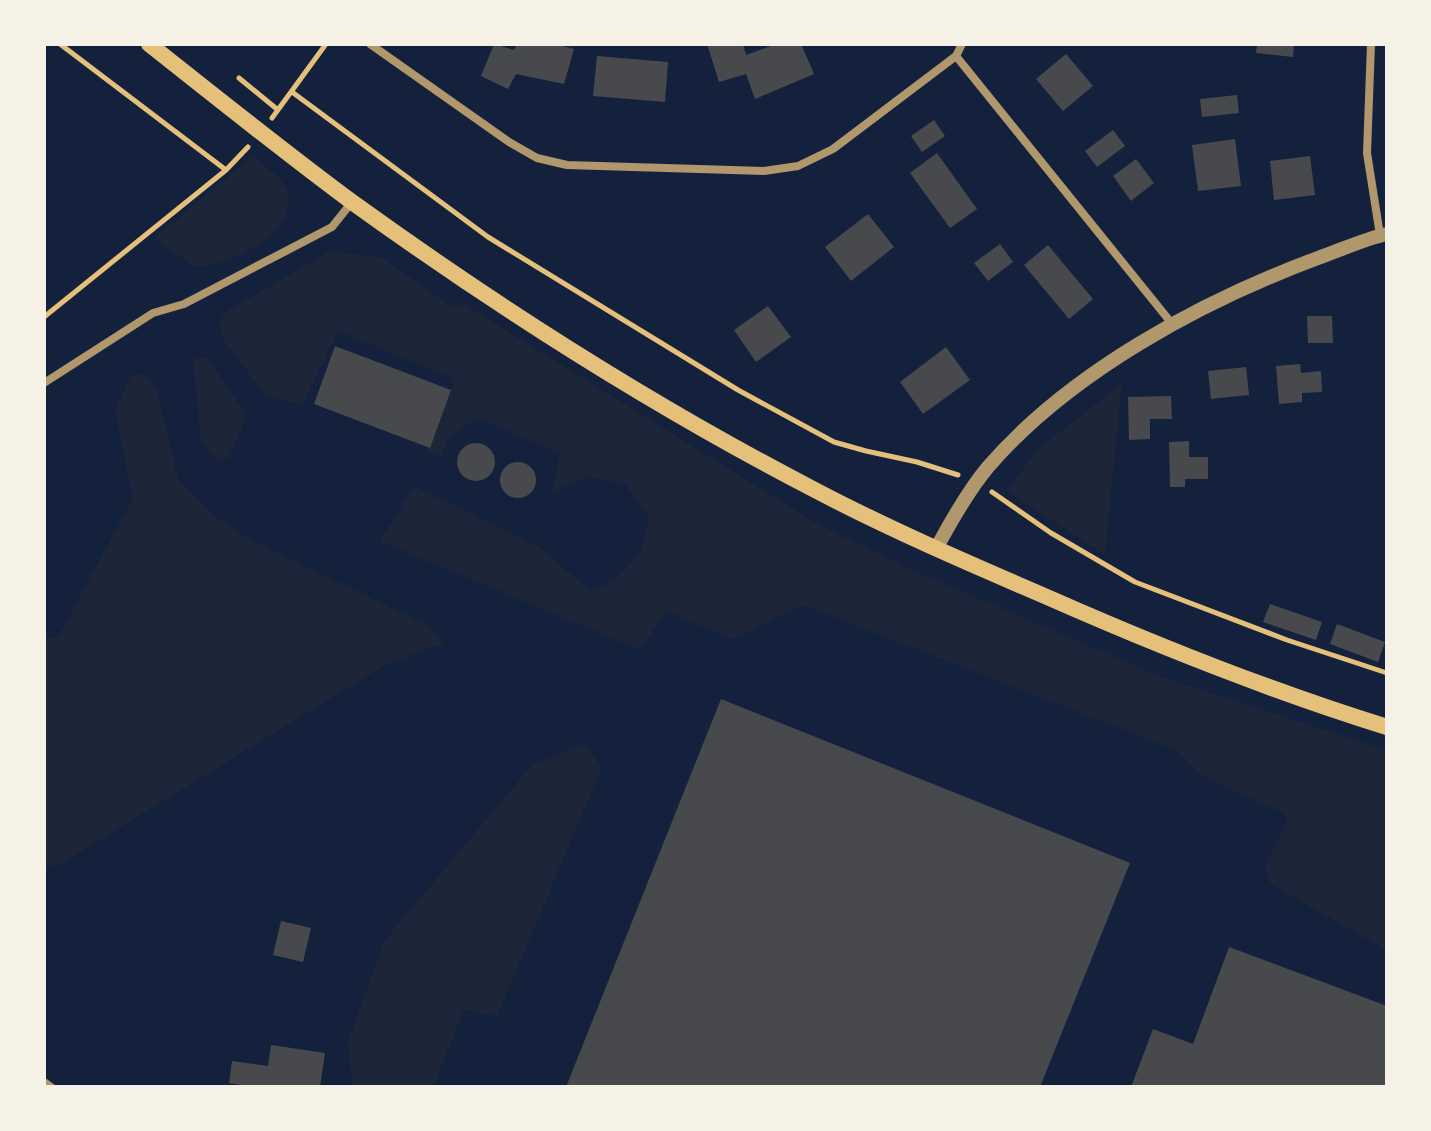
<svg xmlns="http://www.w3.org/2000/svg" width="1431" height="1131" font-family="Jost,sans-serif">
	<rect width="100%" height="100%" fill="#14213d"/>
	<path fill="#1d2539" d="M253 156C263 165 285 179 288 192 295 227 253 251 226 261 216 265 205 266 195 267L154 238Z
		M330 251 382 258 453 308 464 304 816 523 910 569 1161 677 1387 750V950L1270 884 1265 867 1288 818 1283 813 1202 776 1176 750 804 605 732 639 666 611 641 650 380 541 414 486 538 546 590 591 615 580 641 552 649 517 625 484 588 476 552 492 560 453 478 418 451 435 440 457 428 451 455 379 338 331 302 405 264 394 225 342 219 327 224 313Z
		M207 357 242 408 246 418 229 457 218 461 201 440 193 359Z
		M144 374 156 388 178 480 216 517 251 540 425 624 444 643 385 665 62 863 44 867V636L57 639 133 498 115 410 131 375Z
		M1122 384 1105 555 1007 490 1038 449Z
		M584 744 602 767 497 1016 464 1010 433 1087H353L348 1041 385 940 531 766Z"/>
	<path fill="#48494c" d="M494 44 514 50 517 44H556L574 49 564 84 516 74 508 89 481 76Z
		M707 44H743L746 55 776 44H801L814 74 755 99 746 74 719 82Z
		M1257 44H1294L1293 57 1256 53Z
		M1066 54 1093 86 1063 111 1036 79Z
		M597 56 668 62 665 102 593 96Z
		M1237 95 1239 113 1202 117 1200 99Z
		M934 120 945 136 922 152 911 136Z
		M1113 130 1125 146 1097 167 1085 151Z
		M1235 139 1241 186 1198 191 1192 145Z
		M937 153 977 209 950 228 910 173Z
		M1310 156 1315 195 1274 200 1270 161Z
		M1136 159 1154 183 1131 201 1113 176Z
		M868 214 894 247 851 281 825 247Z
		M1000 244 1013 262 988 281 974 263Z
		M1048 245 1093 299 1069 319 1024 265Z
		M768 306 791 337 756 362 734 330Z
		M1307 316H1332L1333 343H1308Z
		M335 346 451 390 430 448 314 404Z
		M946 347 970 380 923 414 900 382Z
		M1300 364 1301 373 1321 371 1322 392 1302 393V402L1279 404 1276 366Z
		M1246 367 1249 395 1211 399 1208 371Z
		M1171 396 1172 419H1150V439L1129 440 1128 397Z
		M1189 441V457H1208V479H1185V487H1170L1169 442Z
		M457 462a19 19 0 1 1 38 0a19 19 0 1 1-38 0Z
		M500 480a18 18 0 1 1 36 0a18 18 0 1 1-36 0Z
		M1270 604 1322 622 1316 640 1263 622Z
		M1337 624 1385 642 1378 662 1330 644Z
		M721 699 1130 863 1040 1087H566Z
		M281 921 311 928 303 962 273 955Z
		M1229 947 1387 1006V1087H1131L1153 1029 1193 1044Z
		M271 1045 325 1053 320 1087H254L229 1083 232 1061 268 1066Z"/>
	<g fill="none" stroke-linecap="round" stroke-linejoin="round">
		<path stroke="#e5c07b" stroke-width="5" d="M60 44 226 170
			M239 78 278 110
			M292 92 488 237 738 390 834 442 866 451 917 462 958 475
			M272 118 326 44
			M44 317 226 170 248 147
			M992 492 1051 533 1135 582 1287 640 1387 673"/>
		<path stroke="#b1986c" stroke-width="8" d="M370 44 509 142 537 158 567 165 764 171 798 166 833 149 956 56 962 44
			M1371 44 1367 153 1380 235
			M956 56 1173 325
			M44 383 153 313 184 304 332 227 352 202
			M44 1082 51 1087"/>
		<path stroke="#b1986c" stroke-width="14" d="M936 549C951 521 968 491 988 467 1070 372 1202 301 1318 258 1341 250 1364 239 1387 234"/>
		<path stroke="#e5c07b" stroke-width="16" d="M149 44C216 97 283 151 352 202 499 308 653 406 813 489 889 529 968 563 1047 597 1158 646 1271 691 1387 727"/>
	</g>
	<rect width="1431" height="1131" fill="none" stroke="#f6f1e7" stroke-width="92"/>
</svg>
